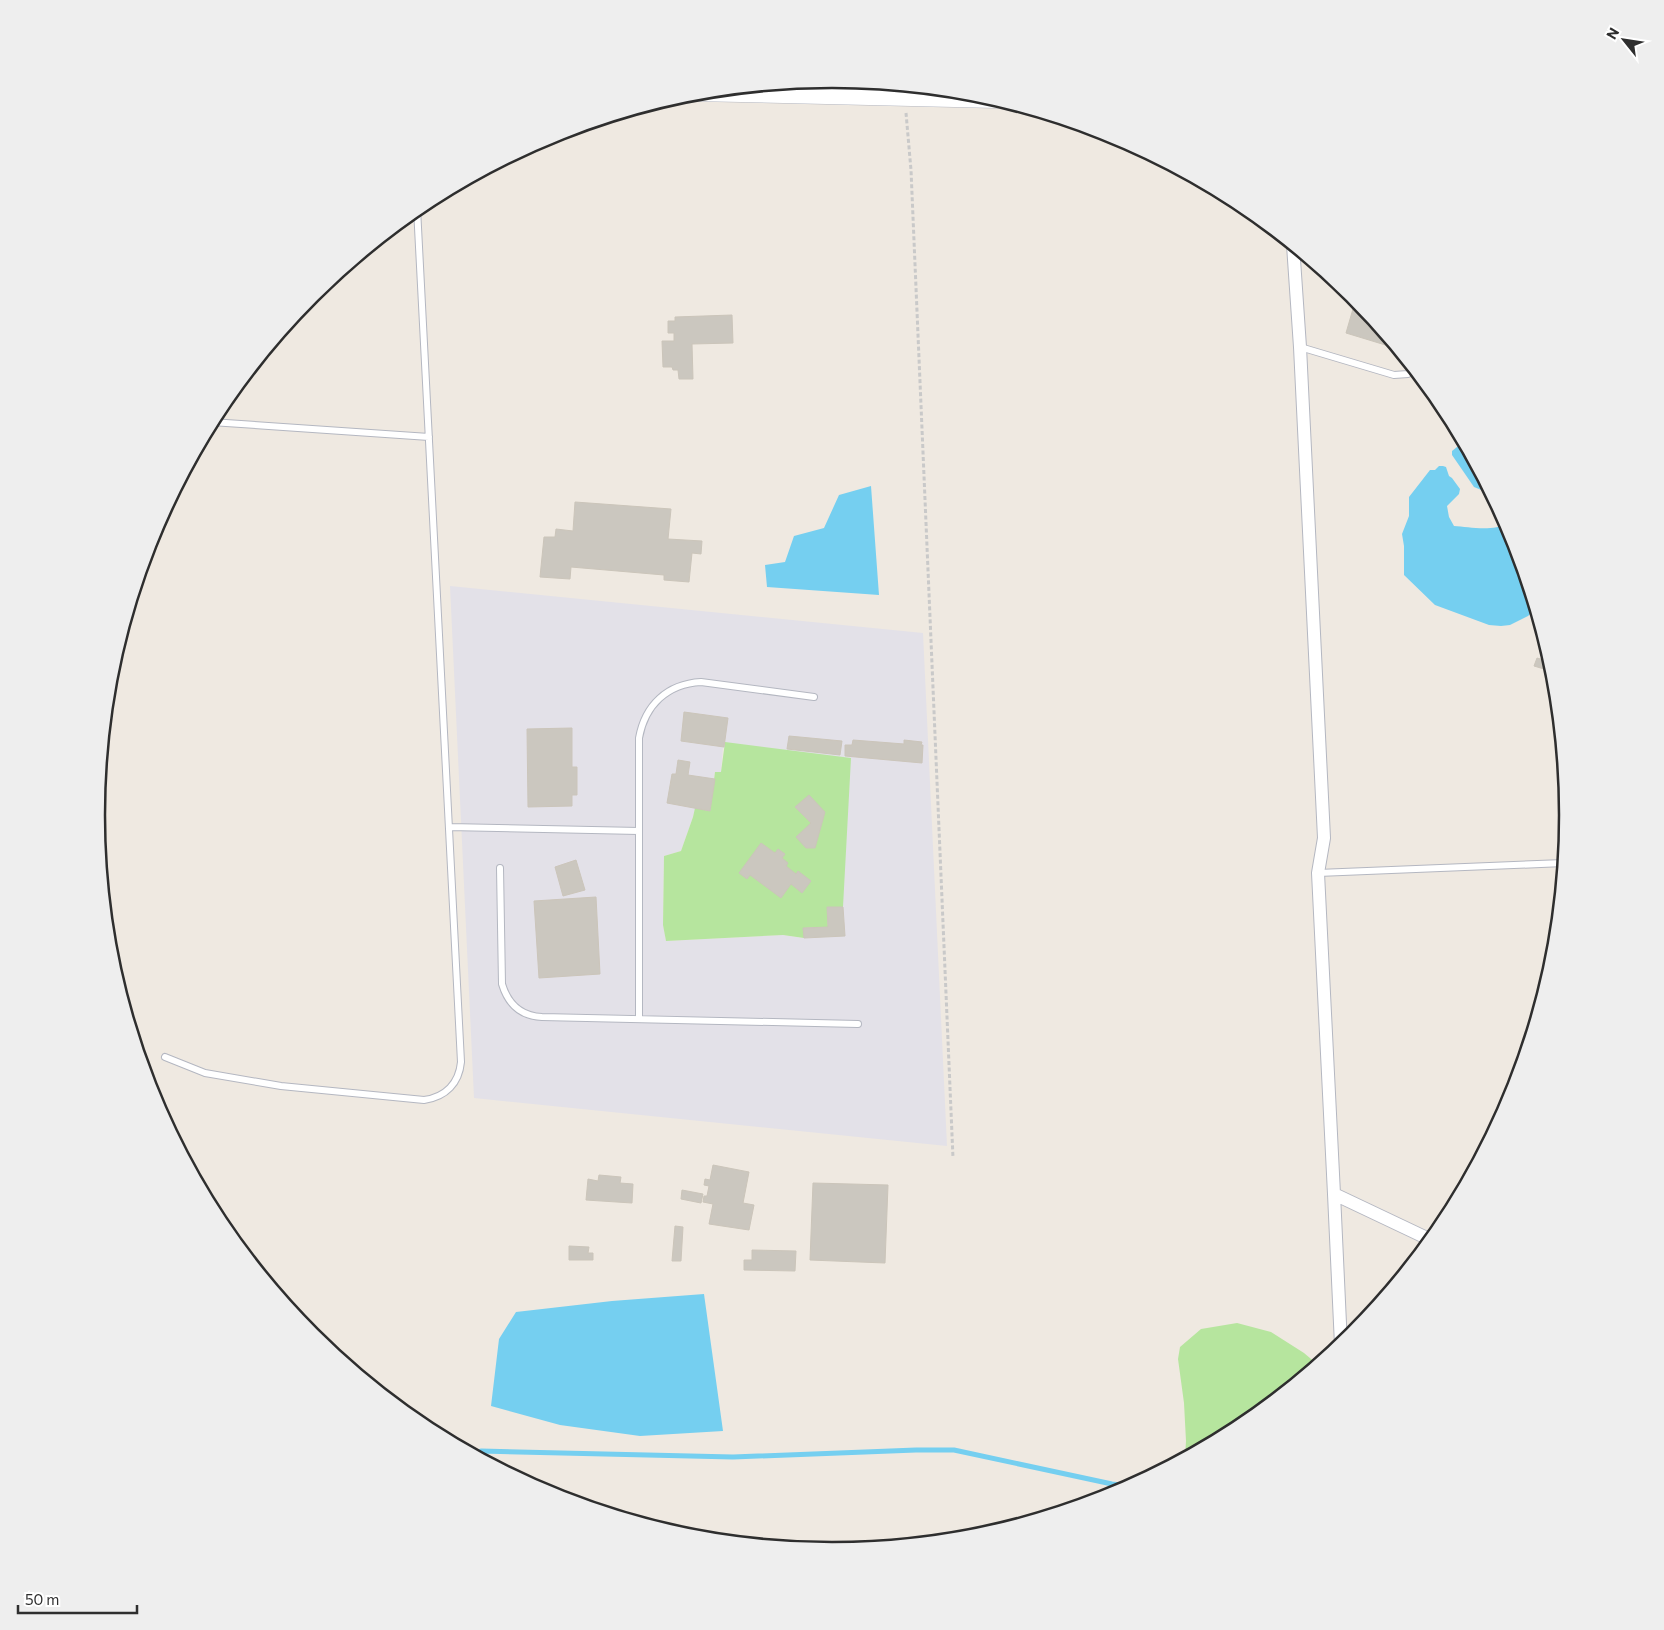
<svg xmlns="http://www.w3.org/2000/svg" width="1664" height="1630" font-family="Commissioner,sans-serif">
	<rect width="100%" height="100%" fill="#efe9e1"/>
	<path fill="#e3e1e8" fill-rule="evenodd" d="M450 586 923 633 947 1146 474 1098ZM723 747 843 907H827L803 928 804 938 783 935 666 941 663 924 664 856 681 851 693 817 695 809 710 811 715 772 721 773Z"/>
	<path fill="#b6e59e" d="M725 742 851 758 843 907 827 908 828 927 804 928V938L783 935 666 941 663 925 664 856 681 851 693 817 695 808 710 811 715 772H721Z
		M1237 1323 1271 1332 1304 1353 1317 1364 1241 1427 1185 1457 1186 1441 1184 1403 1178 1359 1180 1347 1201 1329Z"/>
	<path fill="#75cff0" d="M1465 446 1491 494 1474 487 1452 455V451L1457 447Z
		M1439 466H1443L1446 467 1449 476 1452 478 1460 489 1459 494 1447 506 1449 517 1454 526C1469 527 1494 532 1507 523L1512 534 1535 609 1528 616 1510 625 1501 626 1489 625 1435 605 1404 575V546L1402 534 1409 516V497L1430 470H1435Z
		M871 486 879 595 767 587 765 565 785 562 794 536 824 528 839 495Z
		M704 1294 723 1431 640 1436 560 1425 491 1406 499 1339 516 1312 612 1301Z"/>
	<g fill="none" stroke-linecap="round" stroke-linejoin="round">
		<path stroke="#75cff0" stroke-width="5" d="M477 1456 481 1451 733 1457 916 1450H954L1112 1484 1130 1486"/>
	</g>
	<path fill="#cbc7bf" stroke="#cbc5ba" d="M1355 302 1360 304 1394 345H1393L1392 347 1346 333Z
		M732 315 733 343 692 344 693 379H679L678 370H673L672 367H663L662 341H674V333H668V321H675V317Z
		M575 502 671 509 668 539 702 541 701 554 692 553 689 582 664 580V575L571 567 570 579 540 577 544 537H555L556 529 573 531Z
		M1547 649 1554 672 1534 666 1537 658 1544 660Z
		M684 712 728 718 724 747 681 741Z
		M572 728V767H577V795H572V806L528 807 527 729Z
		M789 736 842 741 840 755 787 749Z
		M853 740 904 744V740L922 742 921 745H923L922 763 845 756V745H852Z
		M678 760 690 762 688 775 715 779 710 811 667 803 672 774H676Z
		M809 795 825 812 815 848H806L796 837 811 823 795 807Z
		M761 843 775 853 778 849 785 854 782 858 788 863 786 866 796 874 798 871 811 881 802 893 791 884 781 898 750 875 747 879 739 873Z
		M576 860 585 890 563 896 555 867Z
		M596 897 600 974 539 978 534 901Z
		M827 907H843L845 936 804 938 803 928 828 927Z
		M713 1165 749 1172 743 1203 754 1205 749 1230 709 1224 713 1204 703 1202 704 1196H707L709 1186 704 1185 705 1179 710 1180Z
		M599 1175 621 1177 620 1183 633 1184 632 1203 586 1200 588 1179 598 1181Z
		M813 1183 888 1185 885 1263 810 1260Z
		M682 1190 703 1194 701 1203 681 1199Z
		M675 1226 683 1227 681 1261H672Z
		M569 1246 589 1247 588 1253H593V1260H569Z
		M752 1250 796 1251 795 1271 744 1270V1260H752Z"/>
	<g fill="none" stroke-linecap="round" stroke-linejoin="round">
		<defs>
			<path id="lane" d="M1300 347 1394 375 1408 374 1414 369
				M211 422 429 437
				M449 827 639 831
				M500 868 502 984C508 1004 521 1016 542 1017L858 1024
				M1318 873 1564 863
				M639 1019V738C645 705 667 684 701 682L814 697
				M165 1057 205 1073 281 1086 424 1100C446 1097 459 1083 461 1062L417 208"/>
			<path id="street" d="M1293 245 1300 347 1324 838 1318 873 1334 1194 1431 1240
				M1334 1194 1341 1345"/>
			<path id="secondary" d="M695 92 997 99"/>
		</defs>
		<use href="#lane" stroke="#b4b7c1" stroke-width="8"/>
		<use href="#street" stroke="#b4b7c1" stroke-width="14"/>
		<use href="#secondary" stroke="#b4b7c1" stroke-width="19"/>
		<path stroke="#c9c9c9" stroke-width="3" stroke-dasharray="4 2.5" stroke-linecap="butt" d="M906 113 911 170 953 1158"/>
		<use href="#lane" stroke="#fff" stroke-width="6"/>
		<use href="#street" stroke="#fff" stroke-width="12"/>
		<use href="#secondary" stroke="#fff" stroke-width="18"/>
	</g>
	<path d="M0 0H1664V1630H0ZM105 815a727 727 0 1 1 1454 0a727 727 0 1 1-1454 0Z" fill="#eee" fill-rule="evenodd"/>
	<path fill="none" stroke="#2e2e2e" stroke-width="2.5" d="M105 815a727 727 0 1 1 1454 0a727 727 0 1 1-1454 0Z"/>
	<g transform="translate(1624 40) rotate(300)" stroke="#ffffff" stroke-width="4" paint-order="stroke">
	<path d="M0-4L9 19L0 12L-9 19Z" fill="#2e2e2e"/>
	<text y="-8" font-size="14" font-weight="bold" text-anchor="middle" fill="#2e2e2e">N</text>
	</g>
	<path d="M18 1605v8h119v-8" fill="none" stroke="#2e2e2e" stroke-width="2.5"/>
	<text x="25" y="1605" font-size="15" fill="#2e2e2e" stroke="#ffffff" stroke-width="4" paint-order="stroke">50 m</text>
</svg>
